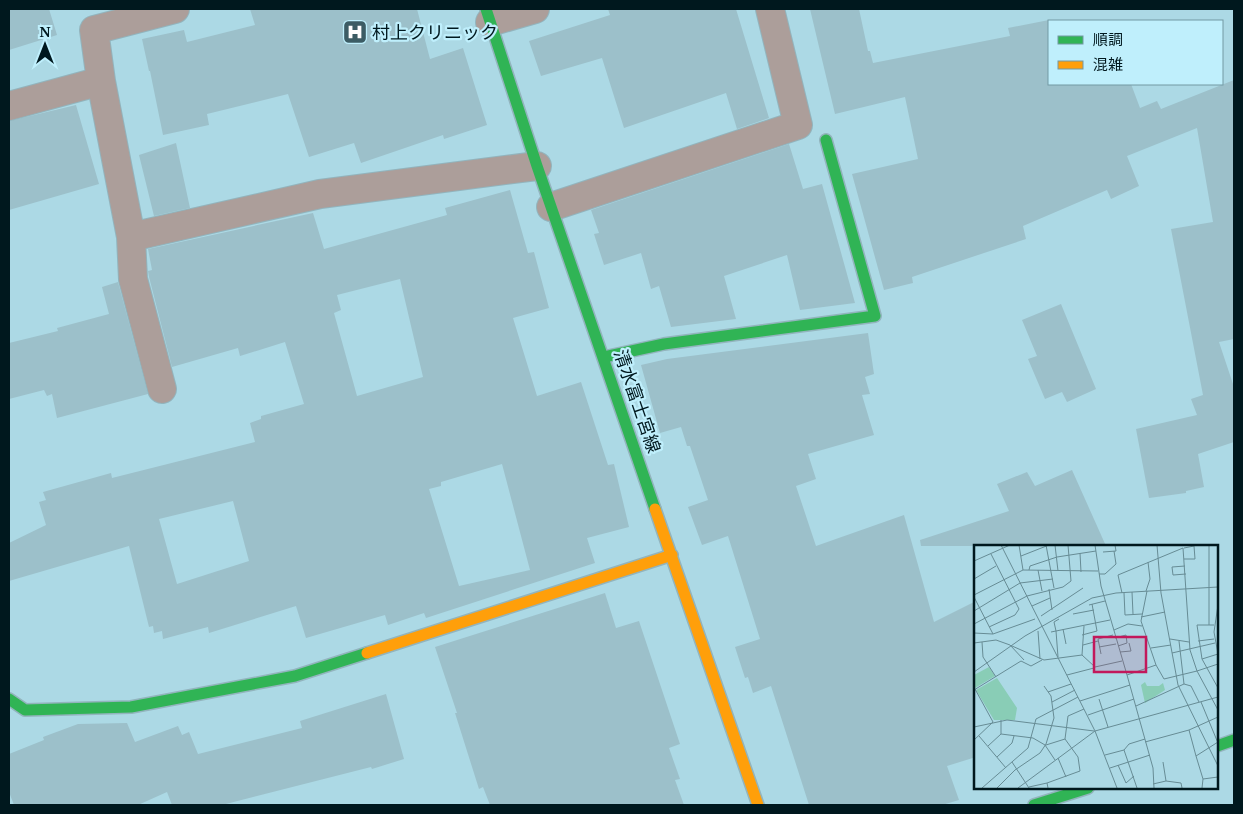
<svg xmlns="http://www.w3.org/2000/svg" width="1243" height="814" font-family="'Noto Serif','Noto Sans JP',serif">
	<rect width="100%" height="100%" fill="#acd9e5"/>
	<path fill="#9cc0ca" fill-rule="evenodd" d="M9 9H49L57 35 9 50Z
		M250 9H417L430 59 463 48 487 125 444 139 443 135 361 163 354 143 309 157 288 94 207 114 209 125 163 135 150 71H149L142 39 184 30 187 42 255 25Z
		M608 9H736L769 118 737 129 726 93 624 128 602 58 541 76 529 41 610 15Z
		M810 9H859L868 51H870L873 63 1010 36 1008 28 1049 20V84H1131L1140 108 1157 101 1161 109 1234 80V339L1219 342 1234 387V442L1198 454 1204 487 1186 491V493L1149 498 1136 429 1197 415 1191 399 1203 395 1171 229 1213 222 1197 128 1127 156 1139 186 1111 199 1107 190 1023 226 1026 239 912 277 913 283 884 290 852 174 918 159 905 97 835 114Z
		M76 105 99 184 9 210V121Z
		M176 143 190 208 154 216 139 155Z
		M789 144 803 189 822 184 855 303 800 310 787 255 724 276 736 319 671 327 659 286 651 289 641 253 604 265 594 234 599 233 591 210Z
		M510 190 528 253 534 252 549 308 513 318 537 396 581 382 608 465 614 464 629 527 587 538 595 563 426 618 424 613 388 625 385 615 306 638 296 606 209 633 208 627 163 639 162 631 154 633 153 626 149 627 129 546 9 581V543L46 525 39 502 46 500 43 492 111 473 112 478 255 442 250 423 261 419V416L304 404 285 342 240 356 238 348 172 367 149 277 148 271 152 270 148 249 313 213 324 249 447 215 445 208ZM400 279 423 377 357 396 334 313 341 310 337 295ZM502 464 530 570 459 586 429 489 441 486V482ZM233 501 249 561 177 584 159 519Z
		M118 282 148 394 57 418 52 394 47 396 44 390 9 399V343L58 331 57 328 109 314 102 287Z
		M1061 304 1096 389 1067 402 1062 392 1045 399 1028 359 1037 356 1022 320Z
		M868 333 874 374 865 377 870 394 862 395 874 435 808 454 816 479 796 486 816 546 904 515 934 622 976 601V757L947 766 959 800 942 805H809L771 686 753 693 748 677 745 678 735 647 760 639 728 536 702 545 688 507 708 500 690 446H687L681 427 660 433 641 365 667 359Z
		M1072 470 1106 546H921L920 540 1009 511 997 484 1027 472 1035 486Z
		M605 593 616 628 639 621 680 744 669 748 680 779 675 780 684 805H490L483 787 479 789 455 713H457L435 647Z
		M386 694 404 759 372 769 371 767 222 805H172L167 792 138 805H14L9 792V754L44 740 43 737 78 724 127 723 135 742 178 726 182 735 189 732 198 754 302 728 300 721Z"/>
	<g fill="none" stroke-linecap="round" stroke-linejoin="round">
		<defs>
			<path id="street" d="M490 22 535 9
				M9 106 101 81
				M551 207 798 125 770 9
				M131 237 320 194 537 166
				M162 389 133 279 131 237 101 81 94 30 175 9"/>
			<path id="fast" d="M486 9 537 166 655 509
				M604 357 664 344 875 316 826 140
				M9 699 25 710 131 707 295 676 367 653
				M1217 746 1234 740
				M1034 805 1088 788"/>
			<path id="slow" d="M655 509 758 805
				M367 653 672 555"/>
		</defs>
		<use href="#street" stroke="#92b4bd" stroke-width="30"/>
		<use href="#fast" stroke="#92b4bd" stroke-width="14"/>
		<use href="#slow" stroke="#92b4bd" stroke-width="14"/>
		<use href="#street" stroke="#ac9e9a" stroke-width="28"/>
		<use href="#fast" stroke="#30b455" stroke-width="11"/>
		<use href="#slow" stroke="#ff9f0a" stroke-width="11"/>
	</g>
	<defs>
		<symbol id="hospital-square" viewBox="-11 -11 22 22"><rect x="-9" y="-9" width="18" height="18" rx="4" fill="#3c5c64" stroke="#bfeffc"/><path d="M-5-5h3v3.5h4V-5h3V5h-3V1.5h-4V5h-3Z" fill="#fff"/></symbol>
	</defs>
	<g fill-rule="evenodd">
		<use href="#hospital-square" x="341" y="18" width="28" height="28"/>
	</g>
	<g text-anchor="middle" dominant-baseline="central" stroke-width="4.5" stroke-linejoin="round" paint-order="stroke">
		<g font-size="18" fill="#00181e" stroke="#bfeffc" text-anchor="start">
			<text x="372" y="32">村上クリニック</text>
		</g>
		<g font-size="18" fill="#00181e" stroke="#bfeffc">
			<text transform="translate(638 401) rotate(71)">清水富士宮線</text>
		</g>
	</g>
	<g transform="translate(974 545)">
		<rect width="244" height="244" fill="#acd9e5"/>
		<path d="M171 137 173 141H185L189 138 191 145 171 158 167 140Z" fill="#89cdb6"/>
		<path d="M15 122 21 131 1 143 0 130ZM23 133 43 163 41 175H20L2 145Z" fill="#89cdb6"/>
		<path fill="none" stroke="#678c95" stroke-width="1" d="M27 0 121 186 143 243M45 0 49 25M72 0 80 43M81 0 84 26M121 0 127 41 153 130 182 120 190 134 223 126 244 165M183 0 187 48 204 140 244 221M210 3 220 1 221 14H210M129 7 142 6 141 0M106 8 107 27M47 11 75 0M0 16 36 0M211 21 198 22 199 30 212 29M55 25 56 21 83 12 122 6M64 25 68 46M125 29H131L142 19 140 6M0 34 22 21M75 44 78 65M172 46 176 34 174 17M173 46 167 76 182 120M158 47 159 69M148 48 144 30 209 3 216 105 223 126 244 119M150 48 151 70 168 69M0 50 49 25 124 26M0 52 19 89M115 60 131 56M244 60 240 87 244 109M58 61 76 53M0 66 46 38 79 34M99 69 120 65M67 71 109 43M167 72 191 67M0 79 53 51 89 42 97 36 94 0M235 80V0M240 80H223L228 114 244 143M15 82 41 70 45 64 17 9M89 84 92 99M140 85 154 79 168 81M64 86 66 114M77 87 82 86 80 77 85 74M0 88 19 89 61 74M108 90 123 86 118 59M141 93 152 90 153 98 144 101M196 94 215 97M205 96 210 139 217 141 225 157M224 96 240 94M8 97 9 112 22 132M0 98 22 95 36 100 50 115M109 100 124 96M38 101 70 115 108 110 121 122 148 116M125 102 142 99M177 103 197 100M146 107 157 106 155 98M198 108 241 98M127 109 124 94 139 90M108 110 110 81M84 112 82 86 136 75M228 114 244 109M0 127 51 91 118 53 142 48 244 42M93 130 120 123M153 130 179 223 180 243M1 144 19 177M0 145 47 116 57 121 68 115M74 147 97 139M125 154 134 182M106 156 156 140M78 157 101 145M227 157 244 198M162 161 210 139M114 170 160 154M0 182 33 175 120 186M215 185 222 211M121 186 244 152M27 189 59 193 71 200 81 215M5 191 32 223M0 195 19 177M171 197 215 185 244 172M72 200 91 194M14 201 27 189V175M131 210 150 205M23 212 38 198 40 191M84 213 92 232M38 217 55 243M189 217 192 236M144 220 152 238 160 231M136 223 176 210M229 234 244 232M179 239 192 236 207 238 208 243M55 242 73 238M8 243 54 203 62 174 104 152M23 243 41 225 66 208 72 199 80 173 77 151 70 141M44 243 121 186M74 243 73 238 106 226 104 212 91 194 94 171 110 164M163 243 150 205 155 199 171 194M228 243 229 234 222 211 244 197"/>
		<path fill="#c2185b" fill-opacity="0.15" stroke="#c2185b" stroke-width="2.5" d="M120 92H172V127H120Z"/>
		<rect width="244" height="244" fill="none" stroke="#00181e" stroke-width="2.5"/>
	</g>
	<rect width="1243" height="814" fill="none" stroke="#00181e" stroke-width="20"/>
	<rect x="1048" y="20" width="175" height="65" fill="#bfeffc" stroke="#7399a3"/>
	<rect x="1058" y="36" width="25" height="8" fill="#30b455" stroke="#7399a3"/>
	<text x="1093" y="45" font-size="15" fill="#00181e">順調</text>
	<rect x="1058" y="61" width="25" height="8" fill="#ff9f0a" stroke="#7399a3"/>
	<text x="1093" y="70" font-size="15" fill="#00181e">混雑</text>
	<g transform="translate(45 45)" stroke="#bfeffc" stroke-width="4" paint-order="stroke">
	<path d="M0-4L9 19L0 12L-9 19Z" fill="#00181e"/>
	<text y="-8" font-size="14" font-weight="bold" text-anchor="middle" fill="#00181e">N</text>
	</g>
</svg>
